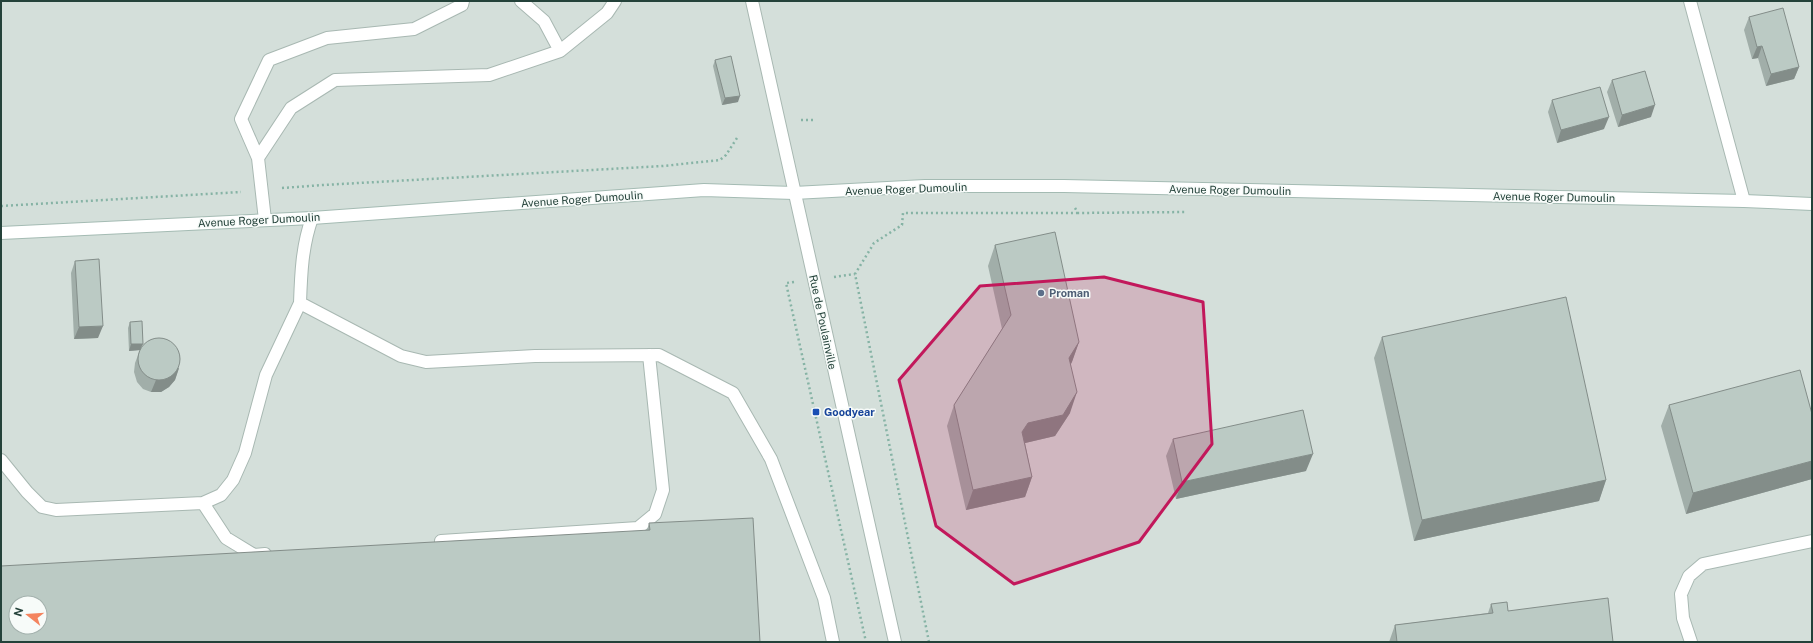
<svg xmlns="http://www.w3.org/2000/svg" width="1813" height="643" font-family="'Public Sans',sans-serif">
	<rect width="100%" height="100%" fill="#e6efeb"/>
	<path fill="#d4dfda" fill-rule="evenodd" d="M1 1H1812V642H1ZM16 603H40V627H16Z"/>
	<g fill="none" stroke-linecap="round" stroke-linejoin="round">
		<defs>
			<path id="service" d="M521 1 544 21 560 51
				M1690 1 1744 201
				M258 158 291 108 335 80 489 75 560 51 607 13 615 1
				M312 218C302 246 301 274 300 303L401 356 426 362 535 356 659 355 733 393 771 459 824 598 833 642
				M265 220 258 158 241 119 269 60 327 38 414 29 462 5 463 1
				M1 460 27 492 42 507 56 510 203 503 221 495 233 480 245 453 266 375 300 303
				M203 503 226 538 254 555 265 554
				M441 541 638 528 655 514 663 490 649 355
				M1691 642 1683 618 1681 594 1689 576 1703 564 1812 541"/>
			<path id="tertiary" d="M752 1 895 642"/>
			<path id="secondary" d="M1 233 312 218 704 190 794 193 925 186H1064L1744 201 1812 204"/>
		</defs>
		<use href="#service" stroke="#a8b8b2" stroke-width="14"/>
		<use href="#tertiary" stroke="#a8b8b2" stroke-width="14"/>
		<use href="#secondary" stroke="#a4bbb3" stroke-width="14"/>
		<path stroke="#86b3a5" stroke-width="2.5" stroke-dasharray="2 3" stroke-linecap="butt" d="M801 120H814
			M282 188 323 185 663 166 720 160 726 155 737 138
			M1 206 241 192
			M1075 208 1078 213 1187 212
			M834 277 855 274
			M794 282 786 283 866 642
			M929 642 855 274 874 243 902 225 903 213H1078"/>
		<use href="#service" stroke="#fff" stroke-width="12"/>
		<use href="#tertiary" stroke="#fff" stroke-width="12"/>
		<use href="#secondary" stroke="#fff" stroke-width="12"/>
	</g>
	<path fill="#a1aea9" d="M1749 17 1799 67 1794 79 1766 86 1758 58 1752 59 1744 30Z
		M715 60 738 102 722 105 713 66Z
		M1612 80 1651 117 1618 127 1607 92Z
		M1552 100 1604 129 1557 143 1548 112Z
		M995 245 1079 342 1071 364 1070 413 1055 436 1025 443 1032 477 1025 497 966 510 947 426 954 405 1002 329 988 266Z
		M75 261 98 338 74 339 71 273Z
		M130 322 141 348 179 368 175 380 169 387 161 392H151L143 389 137 382 134 372 135 363 140 350 129 351 128 328Z
		M1382 337 1606 480 1599 501 1414 541 1374 358Z
		M1669 405 1812 414V479L1686 514 1661 426Z
		M1173 439 1306 471 1176 499 1166 456Z
		M649 523 760 642 647 530Z
		M1491 604 1508 611 1613 642H1389L1395 625 1488 613Z"/>
	<path fill="#838d89" d="M1762 46 1758 58 1752 59 1757 47Z
		M1799 67 1794 79 1766 86 1771 74Z
		M740 96 738 102 722 105 725 98Z
		M1655 105 1651 117 1618 127 1622 115Z
		M1609 117 1604 129 1557 143 1561 130Z
		M103 326 98 338 74 339 79 327Z
		M1079 342 1072 362 1062 378 1069 358Z
		M131 344H143L140 350 129 351Z
		M179 368 175 380 169 387 161 392H151L156 380Z
		M1077 392 1070 413 1055 436 1021 444 1022 432 1028 423Z
		M1313 454 1306 471 1176 499 1182 482Z
		M1812 461V479L1686 514 1693 493Z
		M1032 477 1025 497 966 510 973 490Z
		M1606 480 1599 501 1414 541 1422 520Z"/>
	<path fill="#bbcac4" stroke="#838d89" fill-rule="evenodd" d="M1783 8 1799 67 1771 74 1762 46 1757 47 1749 17Z
		M731 56 740 96 725 98 715 60Z
		M1645 71 1655 105 1622 115 1612 80Z
		M1600 87 1609 117 1561 130 1552 100Z
		M1055 232 1079 342 1069 358 1077 392 1063 415 1028 423 1022 432 1032 477 973 490 954 405 1011 315 995 245Z
		M99 259 103 326 79 327 75 261Z
		M1566 297 1606 480 1422 520 1382 337Z
		M142 321 143 344H131L130 322Z
		M138 359a21 21 0 1 1 42 0a21 21 0 1 1-42 0Z
		M1800 370 1812 414V461L1693 493 1669 405Z
		M1303 410 1313 454 1182 482 1173 439Z
		M753 518 760 642H1V566L650 530 649 523ZM16 603H40V627H16Z
		M1608 598 1613 642H1397L1395 625 1493 613 1491 604 1507 602 1508 611Z"/>
	<path fill="#c2185b" fill-opacity="0.2" stroke="#c2185b" stroke-width="3" stroke-linejoin="round" d="M1104 277 1203 302 1212 444 1139 542 1014 584 936 526 899 380 980 286Z"/>
	<circle fill="#5c6f8a" stroke="#f7fbf9" stroke-width="1.5" cx="1041" cy="293" r="4"/>
	<rect fill="#1a4fb4" stroke="#f7fbf9" stroke-width="1.5" x="812" y="408" width="8" height="8" rx="2"/>
	<g text-anchor="middle" dominant-baseline="central" stroke-width="3" stroke-linejoin="round" paint-order="stroke">
		<g font-size="11" fill="#24423a" stroke="#f7fbf9">
			<text transform="translate(906 189) rotate(-2)">Avenue Roger Dumoulin</text>
			<text transform="translate(1230 190) rotate(1)">Avenue Roger Dumoulin</text>
			<text transform="translate(1554 197) rotate(1)">Avenue Roger Dumoulin</text>
			<text transform="translate(582 199) rotate(-4)">Avenue Roger Dumoulin</text>
			<text transform="translate(259 220) rotate(-3)">Avenue Roger Dumoulin</text>
			<text transform="translate(823 322) rotate(78)">Rue de Poulainville</text>
		</g>
		<g font-size="11" font-weight="bold" fill="#4e5e75" stroke="#f7fbf9" text-anchor="start">
			<text x="1049" y="293">Proman</text>
		</g>
		<g font-size="11" font-weight="bold" fill="#164399" stroke="#f7fbf9" text-anchor="start">
			<text x="824" y="412">Goodyear</text>
		</g>
	</g>
	<rect width="1813" height="643" fill="none" stroke="#24423a" stroke-width="4"/>
	<g transform="translate(28 615) rotate(287)"><circle r="19" fill="#f7fbf9" stroke="#a3b1ad"/>
	<path d="M0-3L7 15L0 10L-7 15Z" fill="#f4845f"/>
	<text y="-6" font-size="11" font-weight="bold" text-anchor="middle" fill="#24423a">N</text>
	</g>
</svg>
